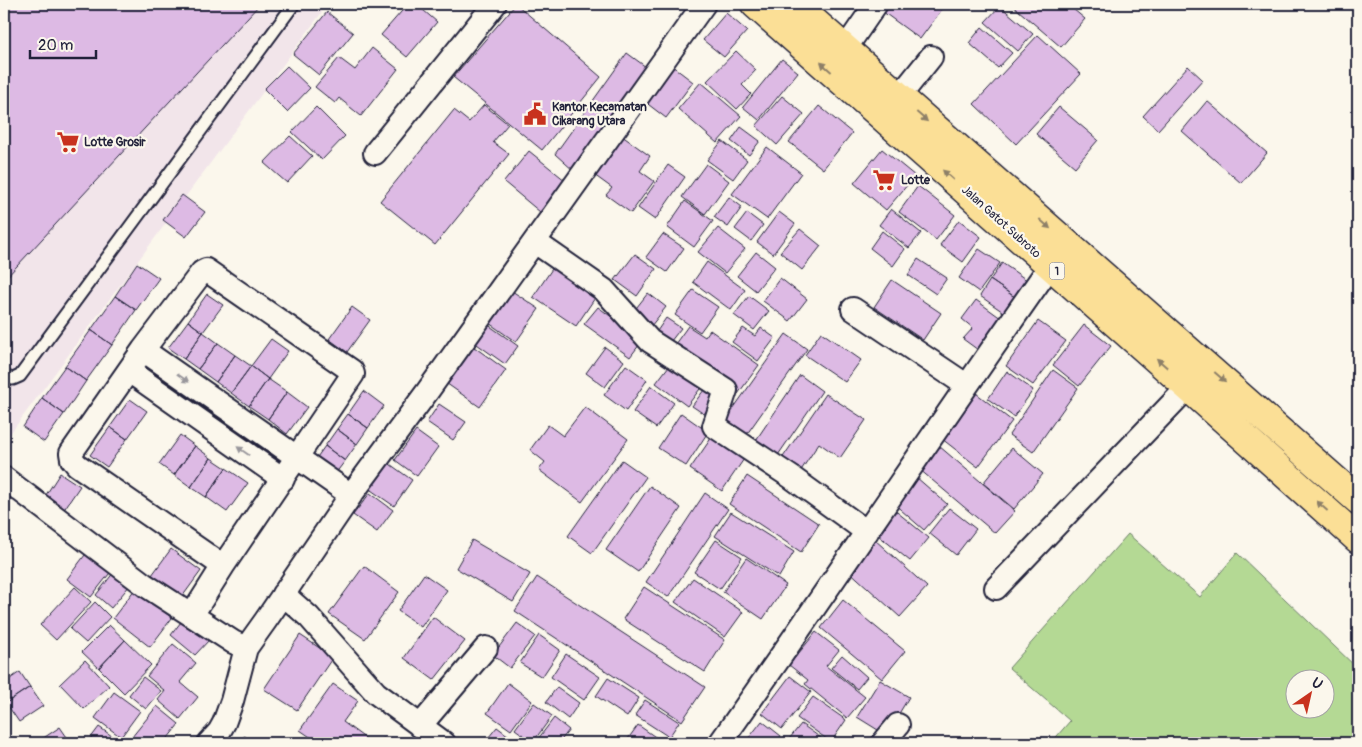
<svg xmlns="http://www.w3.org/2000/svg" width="1362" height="747" font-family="Pangolin,sans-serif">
	<rect width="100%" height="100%" fill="#fbf7ec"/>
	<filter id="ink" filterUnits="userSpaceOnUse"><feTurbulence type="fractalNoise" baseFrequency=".02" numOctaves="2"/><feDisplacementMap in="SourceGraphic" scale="10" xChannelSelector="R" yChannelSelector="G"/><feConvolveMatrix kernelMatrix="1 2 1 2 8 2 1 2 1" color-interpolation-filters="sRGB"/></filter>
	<g filter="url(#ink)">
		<path fill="#f2e5ea" d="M4 4H328L4 442Z"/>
		<path fill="#b4d994" stroke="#6b7e68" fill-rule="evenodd" d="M1128 534 1200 597 1237 553 1358 669V743H1051L1070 721 1009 668ZM1294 680H1324V710H1294Z"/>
		<path fill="#ddbae4" stroke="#22223b" d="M4 4H260L4 280Z
			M408 4H416L437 22 407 57 381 35Z
			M516 4 601 77 542 150 453 77Z
			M883 4H946L920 39 879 9Z
			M1011 4H1067L1085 19 1061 47Z
			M1000 6 1033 34 1018 51 985 22Z
			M327 12 353 33 319 75 293 54Z
			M726 13 747 31 724 57 703 40Z
			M982 27 1012 53 998 68 969 43Z
			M1038 35 1081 74 1016 144 974 104Z
			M372 48 398 69 361 116 339 98 335 103 315 87 339 58 355 70Z
			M736 51 756 70 742 85 751 94 737 109 707 81Z
			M627 53 646 67 574 171 555 154Z
			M782 59 798 72 759 120 743 107Z
			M667 62 693 82 666 118 640 98Z
			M287 66 310 88 287 112 264 89Z
			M1188 66 1203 80 1158 130 1143 116Z
			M701 82 741 116 717 143 678 109Z
			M782 96 804 114 777 145 756 126Z
			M1207 101 1267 153 1241 183 1182 131Z
			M484 105 508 124 493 142 509 154 435 245 380 201 454 110 469 122Z
			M819 106 852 133 823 169 789 142Z
			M316 107 345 136 322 160 292 132Z
			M1059 107 1098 140 1075 167 1036 134Z
			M741 127 760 141 749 155 731 141Z
			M618 133 650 156 640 171 654 181 631 213 606 195 612 188 590 172Z
			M290 136 312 156 287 183 264 163Z
			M722 141 747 160 733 179 707 160Z
			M767 147 801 173 767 219 732 194Z
			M882 149 915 176 886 210 854 183Z
			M529 151 566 181 540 212 504 182Z
			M706 164 729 181 705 214 682 197Z
			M668 165 685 177 655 220 638 208Z
			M918 186 955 215 936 240 899 212Z
			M182 195 205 212 186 237 163 220Z
			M729 197 742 207 728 227 714 217Z
			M685 201 713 221 694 247 667 227Z
			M891 209 921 233 909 248 879 225Z
			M779 212 795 224 773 254 757 242Z
			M747 213 763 225 751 241 735 229Z
			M959 220 981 237 963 262 940 245Z
			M718 228 745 249 725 273 698 252Z
			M800 229 821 246 802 270 780 252Z
			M882 231 905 249 893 266 870 248Z
			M663 234 684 248 667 272 646 257Z
			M979 249 1000 263 979 292 959 278Z
			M756 252 775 267 756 291 737 276Z
			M635 254 656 269 637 296 615 280Z
			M918 259 947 278 936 294 908 275Z
			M707 262 745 290 731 310 693 282Z
			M137 263 159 278 136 310 115 296Z
			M556 263 599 292 576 326 533 297Z
			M1002 263 1034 285 1022 302 990 280Z
			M780 278 807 299 790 321 763 301Z
			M892 280 941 313 923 340 874 307Z
			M990 280 1022 302 1012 318 980 296Z
			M693 290 718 307 700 332 675 315Z
			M512 291 539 309 516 342 489 323Z
			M648 293 666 307 651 326 633 312Z
			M207 294 223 305 203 332 188 321Z
			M115 296 136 310 112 345 91 330Z
			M749 296 769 311 754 330 734 315Z
			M976 300 1009 324 985 355 963 339 973 328 962 319Z
			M352 307 370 320 347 352 329 339Z
			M598 307 643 340 630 357 584 324Z
			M666 318 681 328 667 346 653 337Z
			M188 321 203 332 184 359 168 348Z
			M1038 321 1066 341 1033 385 1006 366Z
			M487 324 518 346 505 364 474 342Z
			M1084 325 1111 346 1079 386 1053 365Z
			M688 326 705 337 710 330 759 365 738 394 709 373 670 351Z
			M743 328 755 336 761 328 775 338 758 361 732 342Z
			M91 330 112 345 86 381 65 366Z
			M203 332 218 343 198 369 184 359Z
			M821 332 861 360 845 382 805 355Z
			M786 334 807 349 742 441 721 426Z
			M271 339 288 351 268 379 251 366Z
			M218 343 235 355 216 382 198 369Z
			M470 344 506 370 480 407 443 381Z
			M605 347 624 361 605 387 586 373Z
			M235 355 251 366 231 393 216 382Z
			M675 358 706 381 687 406 656 383Z
			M626 365 647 380 626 411 604 395Z
			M65 366 86 381 64 414 42 398Z
			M251 366 268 379 249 406 231 393Z
			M1053 370 1078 388 1033 452 1009 435Z
			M1007 371 1033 390 1014 417 988 399Z
			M800 375 822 391 776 458 754 443Z
			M268 379 287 392 268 419 249 406Z
			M651 386 674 403 656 428 633 412Z
			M707 386 719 395 704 414 692 406Z
			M972 390 1012 421 978 467 937 435Z
			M364 391 384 406 368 428 348 414Z
			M287 392 307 407 287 434 268 419Z
			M826 394 866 420 840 458 819 443 796 478 777 466Z
			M42 398 64 414 44 442 23 427Z
			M130 399 147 411 127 439 110 427Z
			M439 404 466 422 453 440 427 422Z
			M585 407 628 439 582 502 539 470 545 462 530 450 548 425 563 436Z
			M681 413 708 432 686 466 658 448Z
			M348 414 368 428 357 444 337 429Z
			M110 427 127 439 107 467 90 455Z
			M337 429 357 444 345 461 325 446Z
			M416 431 438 447 417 476 395 460Z
			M714 434 746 456 722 491 690 469Z
			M180 435 195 446 174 475 159 464Z
			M195 446 211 458 191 487 174 475Z
			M325 446 345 461 335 474 315 460Z
			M939 446 1015 511 995 533 919 469Z
			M1012 448 1043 474 1014 509 983 483Z
			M211 458 226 468 206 497 191 487Z
			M622 460 646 477 592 553 568 536Z
			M387 462 412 480 394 506 368 488Z
			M226 468 248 483 227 512 206 497Z
			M60 473 80 486 63 511 44 498Z
			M747 476 819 524 801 552 729 504Z
			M916 477 947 504 924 530 893 503Z
			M650 486 681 508 638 572 606 550Z
			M370 493 393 510 377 532 353 515Z
			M705 493 728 509 668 597 646 582Z
			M892 508 929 538 910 561 873 531Z
			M949 508 976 529 956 555 929 533Z
			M731 512 794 552 779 577 715 536Z
			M874 539 927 587 900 617 847 569Z
			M472 540 530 574 513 602 456 568Z
			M716 540 742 557 720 589 694 572Z
			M171 549 201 571 182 597 152 575Z
			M88 551 113 569 91 597 67 579Z
			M746 558 786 585 763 619 723 592Z
			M364 566 399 592 365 639 329 614Z
			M114 572 130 585 111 608 96 595Z
			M424 574 447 590 421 627 398 611Z
			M537 577 705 687 682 721 515 611Z
			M693 578 743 612 725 637 675 602Z
			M75 587 91 602 56 640 40 625Z
			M644 587 725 640 705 672 623 619Z
			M135 589 172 618 150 647 113 618Z
			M843 600 905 651 882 679 821 628Z
			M95 602 110 617 86 643 70 629Z
			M433 617 465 641 434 680 404 658Z
			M184 618 210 639 195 655 171 635Z
			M517 623 535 636 510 668 493 655Z
			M109 625 125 640 99 668 82 652Z
			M816 632 839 650 826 666 865 697 847 718 805 684 808 680 789 665Z
			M300 635 333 657 297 710 264 689Z
			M539 635 560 650 542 677 520 663Z
			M125 640 151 665 124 693 99 668Z
			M173 644 196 663 180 682 198 697 180 719 158 700 165 691 147 676Z
			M566 654 600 677 584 700 551 677Z
			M842 655 867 677 857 689 831 668Z
			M85 660 109 686 84 709 60 684Z
			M20 672 30 687 6 703 4 699V683Z
			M790 676 811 692 782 729 762 713Z
			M143 677 161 691 146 709 129 695Z
			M608 678 639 698 627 717 596 696Z
			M880 680 909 697 886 735 857 717Z
			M508 683 532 701 511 730 487 713Z
			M333 684 358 701 343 722 366 739 363 743H319L300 730Z
			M30 687 43 706 19 722 6 703Z
			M557 687 579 703 568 719 546 702Z
			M114 692 140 711 121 737 95 718Z
			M813 697 846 720 831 742 797 718Z
			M645 700 679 722 669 737 635 715Z
			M534 703 552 716 533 742 515 729Z
			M157 706 179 724 164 743H127Z
			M554 718 569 730 559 743H544L538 739Z
			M762 721 781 736 775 743H745Z
			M801 724 828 743H786Z
			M638 725 664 743H625Z
			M60 727 71 743H36Z
			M99 727 122 743H87Z
			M497 727 513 739 510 743H484Z
			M245 736 251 743H235Z
			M383 738 391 743H379Z"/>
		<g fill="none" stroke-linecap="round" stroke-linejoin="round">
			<defs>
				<path id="lane" d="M4 376 13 379 20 376 294 4"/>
				<path id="street" d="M845 49 876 4
					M899 97 931 57
					M375 153 495 4
					M535 242 604 290 650 341 726 390 714 426 791 477 867 532
					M853 309 966 385
					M143 350 351 495
					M129 371 283 479
					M4 478 145 585 233 642 246 648
					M996 588 1188 387
					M283 594 309 617 376 693 444 743
					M192 615 223 566 353 374 352 371 206 270 202 272 143 350 71 453 72 459 77 465 223 566
					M420 726 486 648
					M209 743 219 732 224 723 232 701 246 648 266 620 351 495 427 392 704 4
					M720 743C832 585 939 424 1050 266
					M883 743 898 725"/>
				<path id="highway" d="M755 4 1188 387 1358 539
					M794 4 1358 500"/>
			</defs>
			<use href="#lane" stroke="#22223b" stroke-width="15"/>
			<use href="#street" stroke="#22223b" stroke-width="26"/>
			<use href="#highway" stroke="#22223b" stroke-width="31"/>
			<use href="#lane" stroke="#fbf7ec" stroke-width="11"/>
			<use href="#street" stroke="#fbf7ec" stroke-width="22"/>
			<use href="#highway" stroke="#fbdf96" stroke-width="28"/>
		</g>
		<defs><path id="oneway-solid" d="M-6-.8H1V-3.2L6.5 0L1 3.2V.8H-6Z" transform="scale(1.25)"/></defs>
		<g fill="#8e8068">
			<use href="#oneway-solid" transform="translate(826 67) rotate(-138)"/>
			<use href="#oneway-solid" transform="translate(922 117) rotate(41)"/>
			<use href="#oneway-solid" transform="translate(948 175) rotate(-138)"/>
			<use href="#oneway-solid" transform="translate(1045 224) rotate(41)"/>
			<use href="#oneway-solid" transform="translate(1162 363) rotate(-139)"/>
			<use href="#oneway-solid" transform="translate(1220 377) rotate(41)"/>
			<use href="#oneway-solid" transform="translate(1322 506) rotate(-138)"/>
		</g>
		<g fill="#99979c">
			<use href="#oneway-solid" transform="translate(183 378) rotate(35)"/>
			<use href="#oneway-solid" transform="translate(243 451) rotate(-145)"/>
		</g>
	</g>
	<defs>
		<symbol id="civic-bare" viewBox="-9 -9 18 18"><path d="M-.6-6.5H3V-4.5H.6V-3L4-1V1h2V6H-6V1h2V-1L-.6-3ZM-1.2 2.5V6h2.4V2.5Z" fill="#c8321e" stroke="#fbf7ec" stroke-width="2.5" paint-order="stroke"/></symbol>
		<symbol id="supermarket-bare" viewBox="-9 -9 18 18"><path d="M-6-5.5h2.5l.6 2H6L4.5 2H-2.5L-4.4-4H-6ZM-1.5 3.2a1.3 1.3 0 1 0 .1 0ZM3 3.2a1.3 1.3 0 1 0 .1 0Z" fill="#c8321e" stroke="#fbf7ec" stroke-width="2.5" paint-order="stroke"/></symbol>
	</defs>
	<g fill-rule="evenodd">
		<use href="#civic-bare" x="519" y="98" width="32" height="32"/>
		<use href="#supermarket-bare" x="52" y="126" width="32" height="32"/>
		<use href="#supermarket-bare" x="868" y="164" width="32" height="32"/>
	</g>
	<g text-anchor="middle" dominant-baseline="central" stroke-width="4.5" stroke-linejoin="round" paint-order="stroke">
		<rect fill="#fbf7ec" stroke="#636270" stroke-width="1" x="1049.5" y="262.5" width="15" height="17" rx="4"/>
		<g font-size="11" font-weight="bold" fill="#22223b">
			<text x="1057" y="271">1</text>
		</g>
		<g font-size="12" font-weight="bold" fill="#22223b" stroke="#fbf7ec" text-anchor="start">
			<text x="552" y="107">Kantor Kecamatan<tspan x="552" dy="14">Cikarang Utara</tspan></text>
			<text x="84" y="142">Lotte Grosir</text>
			<text x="901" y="180">Lotte</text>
		</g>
		<g font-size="12" fill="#22223b" stroke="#fbf7ec">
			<text transform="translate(1001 222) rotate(42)">Jalan Gatot Subroto</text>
		</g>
	</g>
	<rect width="1362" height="747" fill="none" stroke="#fbf7ec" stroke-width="20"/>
	<rect x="10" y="10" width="1342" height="727" fill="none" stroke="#22223b" stroke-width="2" filter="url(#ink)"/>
	<g transform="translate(1310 694) rotate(34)"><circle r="24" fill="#fbf7ec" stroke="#a4a2a5"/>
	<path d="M0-4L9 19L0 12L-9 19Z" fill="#c8321e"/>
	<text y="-8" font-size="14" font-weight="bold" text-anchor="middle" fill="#22223b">U</text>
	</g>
	<path d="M30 50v8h66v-8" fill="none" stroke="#22223b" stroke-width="2.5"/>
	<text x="38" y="50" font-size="15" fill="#22223b" stroke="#fbf7ec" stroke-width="4" paint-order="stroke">20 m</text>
</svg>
